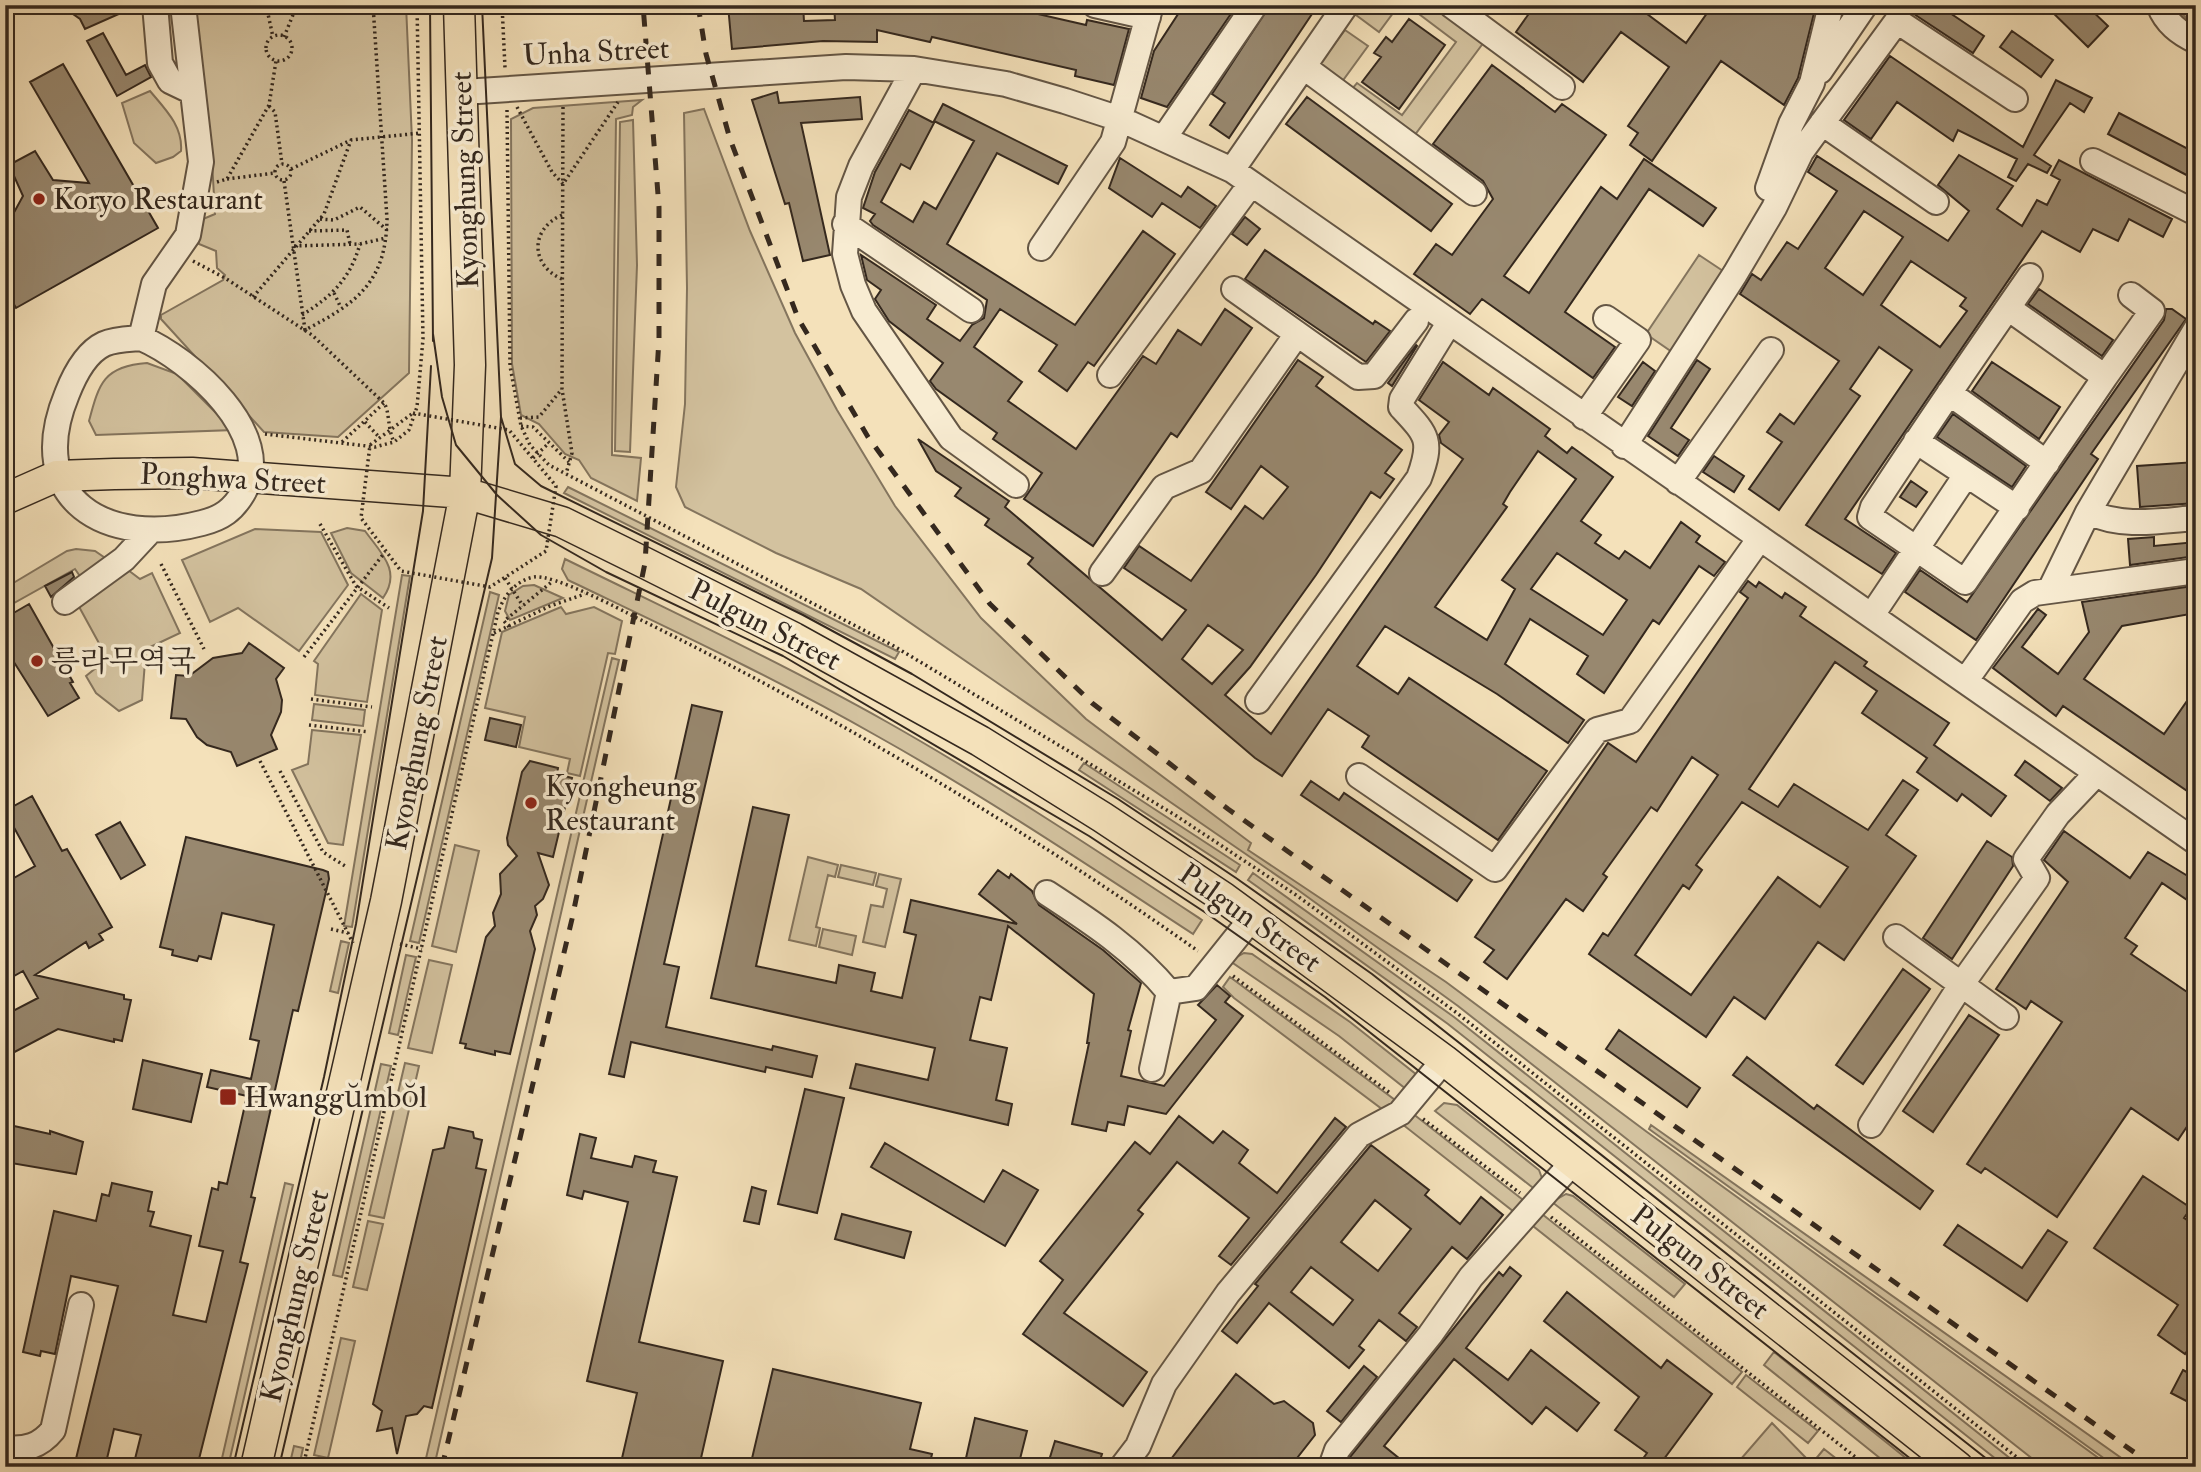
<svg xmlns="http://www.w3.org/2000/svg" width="2201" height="1472" font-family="'IM FELL Double Pica','Noto Serif KR',serif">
	<rect width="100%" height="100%" fill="#f4e1ba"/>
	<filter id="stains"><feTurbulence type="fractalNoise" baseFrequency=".00286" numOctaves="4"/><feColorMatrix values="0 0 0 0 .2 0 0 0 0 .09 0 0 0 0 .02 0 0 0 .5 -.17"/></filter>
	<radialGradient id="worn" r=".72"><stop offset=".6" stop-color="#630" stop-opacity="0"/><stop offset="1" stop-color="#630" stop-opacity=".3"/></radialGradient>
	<path fill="#d3c29f" stroke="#84755e" stroke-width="2" d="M193 5H406L412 140 409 373 338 437 264 432 161 319V315L223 280 225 275 217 268 216 251 199 244 197 235 203 219 215 214 212 161Z
		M1363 5H1399L1379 32 1356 15Z
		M1413 5H1434L1484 42 1414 136 1351 90 1357 83 1402 115 1456 42 1411 8Z
		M1345 30 1368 46 1341 83 1318 66Z
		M150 91C165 109 183 126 181 151L173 157 156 163 134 143 122 103Z
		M642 100 633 107 632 115 616 119 612 445V455L641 458 637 501 591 478 579 460 565 454 539 424 521 415 512 364 511 119 533 108Z
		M704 109 750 231 795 333 837 410 895 506 981 618 1086 719 1251 843 1248 850 1446 982 1647 1132 2111 1467H2043L1458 1006 1298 890 861 589 776 553 685 507 676 487 685 404 687 288 684 113Z
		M633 120 637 265 630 452 615 451 620 122Z
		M1699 255 1729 275 1675 354 1646 334Z
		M147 363 177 374 233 430 96 435 89 421C99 383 104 366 147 363Z
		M568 487 899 652 895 659 564 493Z
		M347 528 365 531C381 553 402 571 383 598L351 573 331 533Z
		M255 529 321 532 348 585 299 651 238 608 210 622 182 560Z
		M76 549 95 551 111 562 84 582 75 569 5 608V588L67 551Z
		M565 559C673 612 782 663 887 722 995 783 1099 852 1202 920L1193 934C1089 866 986 797 877 736 777 679 672 630 568 580L562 569Z
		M128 570 140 579 152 573 180 633 146 649 142 700 119 711 96 693 86 676 102 663 106 656 77 603Z
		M402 575 410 576 352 927 344 926Z
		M534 585 563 598 510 620 505 611 509 595 523 586Z
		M490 592 499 595 419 943 410 941Z
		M361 594 382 610 367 702 315 695 318 664 314 661Z
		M561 607 566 614 594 607 622 621 615 654 608 653 580 776 567 773 570 759 519 747 525 717 485 708 502 632Z
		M612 658 619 660 434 1467H424Z
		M314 704 365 710 363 726 312 720Z
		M312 730 361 735 343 845 328 843 292 770 308 764Z
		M1084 763 1240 865 1236 872 1079 770Z
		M455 845 479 851 456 952 432 946Z
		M808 857 838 865 835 877 828 875 816 927 820 928 816 946 789 940Z
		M841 865 876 873 873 885 838 877Z
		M1253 873 1454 1017 2021 1467H2006L1448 1024 1248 880Z
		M879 874 901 879 885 947 863 942 871 905 883 907 887 889 876 886Z
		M823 929 856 936 852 955 819 947Z
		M341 941 349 943 338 993 330 991Z
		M1244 953 1252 954 1350 1022 1417 1075 1406 1089 1339 1036 1230 961Z
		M406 955 416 957 398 1035 389 1033Z
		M429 960 452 965 432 1053 408 1048Z
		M1230 977 1395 1100 1386 1112 1234 998 1223 987Z
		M405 1063 419 1066 384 1218 369 1215Z
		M381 1064 391 1066 342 1277 333 1275Z
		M1444 1103 1457 1105 1539 1170 1543 1181 1537 1191 1435 1111Z
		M1412 1113 1527 1203 1518 1215 1402 1124Z
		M1651 1125 2134 1467H2116L1649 1129Z
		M285 1183 293 1185 228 1467H220Z
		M1566 1194 1573 1196 1685 1284 1674 1297 1552 1202Z
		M1542 1214 1742 1372 1732 1384 1533 1226Z
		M368 1221 383 1224 367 1290 353 1287Z
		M341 1338 355 1341 328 1458 314 1455Z
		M1774 1352 1917 1467H1891L1764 1365Z
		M1746 1375 1818 1431 1808 1443 1737 1387Z
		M1772 1423 1809 1461 1802 1467H1734Z
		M294 1446 303 1448 299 1467H289Z
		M1824 1449 1847 1467H1809Z"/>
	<path fill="#b3a285" stroke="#80715c" stroke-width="2" d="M2173 5H2196V28Z"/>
	<path fill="#98886f" stroke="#34281e" stroke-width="2" fill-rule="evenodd" d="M60 5H139L85 29 80 19Z
		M728 5H803L804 21 835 20 834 5H999L1086 25 1087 20 1129 29 1114 85 1075 76 1076 70 932 37 930 42 877 30V42L823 41 732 49Z
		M1184 5H1237L1167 107 1141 98 1154 51Z
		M1270 5H1318L1229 138 1210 125 1225 103 1212 94Z
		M1535 5H1635L1686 43 1710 9 1714 12 1718 5H1816L1798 78 1784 105 1721 61 1652 161 1630 145 1638 133 1628 126 1669 67 1621 32 1583 82 1516 32Z
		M1920 5H1938L1984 36 1973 53 1914 14Z
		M2045 5H2086L2108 26 2088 47Z
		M1409 19 1445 45 1399 109 1362 82 1381 57 1374 53 1386 37 1392 42Z
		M2012 31 2053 60 2041 77 2000 47Z
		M103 33 126 75 145 65 151 77 117 96 87 41Z
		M1890 56 2023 147 2056 80 2092 98 2084 112 2070 103 2034 155 2051 166 2047 173 2028 164 2016 181 2008 177 2017 159 1958 130 1953 141 1897 102 1871 139 1844 120Z
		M63 64 158 228 16 308 5 288V229L23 196 9 165 35 151 53 180 89 183 30 82Z
		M1492 65 1555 112 1562 104 1606 135 1504 276 1529 293 1601 187 1617 199 1644 159 1716 208 1703 226 1649 189 1565 312 1615 347 1593 378 1482 299 1470 314 1414 274 1436 244 1452 255 1493 199 1483 181 1433 144Z
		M777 92 779 103 860 97 862 119 801 123 830 255 803 261 789 203 785 204 752 100Z
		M1307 97 1452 204 1431 231 1286 124Z
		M943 104 1067 166 1058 184 997 153 947 244 1075 325 1143 231 1175 254 1094 366 1088 362 1067 391 1039 371 1057 345 1000 309 974 347 1022 382 1008 401 1076 449 1143 356 1156 364 1178 330 1201 345 1225 309 1252 328 1177 437 1171 433 1093 546 1024 499 1042 473 993 439 997 433 936 389 930 381 943 363 889 321 875 299 881 290 867 280 861 255 936 305 927 319 960 341 972 325 984 318 987 300 873 225 870 221 875 214 863 208 875 172 909 110 934 123 910 169 901 164 881 202 913 222 924 202 936 209 974 141 934 121Z
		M2119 113 2196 153V180L2108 134Z
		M1959 155 2013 186 1997 209 2022 226 2037 200 2047 205 2060 180 2051 175 2059 160 2172 219 2163 237 2129 219 2118 241 2093 229 2080 252 2042 231 1845 519 1896 553 1882 574 1806 525 1912 370 1879 347 1850 389 1860 396 1779 510 1749 489 1782 442 1767 432 1780 414 1794 424 1839 361 1740 294 1752 274 1761 280 1787 242 1798 249 1837 191 1808 172 1817 156 1948 241 1969 211 1938 185ZM1864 211 1903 237 1863 295 1825 268ZM1911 261 1966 298 1960 306 1967 311 1940 347 1881 305Z
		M1120 158 1181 197 1188 187 1216 206 1200 228 1162 203 1152 217 1109 188Z
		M1245 217 1260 229 1247 245 1232 234Z
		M1265 250 1373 324 1375 321 1390 331 1366 362 1245 279Z
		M2039 289 2113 340 2102 356 2028 304Z
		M2166 309H2172L2186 319 2091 454 2098 459 1976 640 1905 592 1920 570 1967 602 2164 320Z
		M1416 345 1417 346 1392 386 1388 383Z
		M1298 360 1323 377 1316 386 1402 450 1385 473 1394 479 1380 498 1371 492 1316 575 1250 667 1225 695 1271 734 1463 459 1441 443 1439 435 1449 422 1419 400 1443 362 1489 395 1493 388 1550 429 1545 436 1567 453 1572 447 1613 477 1581 521 1601 535 1595 543 1619 559 1625 551 1650 568 1681 522 1700 536 1696 542 1725 562 1714 576 1699 566 1659 624 1653 620 1604 693 1577 674 1588 656 1530 619 1505 664 1584 720 1568 743 1497 694 1385 626 1357 666 1398 694 1409 678 1547 771 1498 840 1362 747 1369 736 1328 709 1282 776 1255 758 1028 564 1033 558 985 525 989 519 955 496 961 488 936 471 918 439 1009 501 1005 507 1162 640 1186 610 1124 568 1139 546 1191 581 1245 506 1263 519 1288 487 1261 466 1231 509 1206 492ZM1538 451 1576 479 1502 580 1515 589 1487 640 1435 607 1507 507 1503 504 1510 492ZM1557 553 1627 600 1603 635 1531 589ZM1208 625 1243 650 1212 684 1182 659Z
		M1697 360 1710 369 1671 428 1689 440 1678 456 1648 436Z
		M1643 362 1655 371 1632 406 1618 397Z
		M1992 362 2060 407 2039 439 1972 391Z
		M1953 414 2026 466 2012 487 1937 437Z
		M1714 456 1744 476 1734 492 1703 472Z
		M2196 462V503L2140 507 2137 466Z
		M1911 481 1927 492 1916 507 1900 497Z
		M2154 537V546L2196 542V556L2130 565 2128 539Z
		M72 572 74 577 51 597 45 586Z
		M1748 581 1756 587 1759 582 1782 598 1785 593 1806 607 1800 616 1867 662 1864 666 1949 723 1934 745 2006 796 1991 816 1962 794 1957 801 1917 772 1927 758 1862 713 1877 691 1835 662 1749 789 1778 807 1794 784 1868 830 1903 780 1918 790 1886 835 1916 856 1844 960 1818 942 1765 1019 1734 997 1706 1037 1589 954 1603 933 1608 936 1718 775 1692 757 1657 811 1651 807 1603 874 1607 877 1583 911 1566 899 1507 979 1484 962 1494 950 1475 937 1608 743 1636 762 1748 598 1740 592ZM1742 802 1848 867 1820 907 1778 877 1691 995 1635 955 1683 885 1689 889 1702 870 1696 865Z
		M2193 586 2196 613 2122 626 2084 679 2164 734 2196 688V797L2063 706 2056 716 1993 668 2038 609 2046 615 2022 647 2058 674 2089 632 2082 602Z
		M29 604 73 682 70 683 79 698 48 716 12 659 5 663V618Z
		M249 643 284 668 276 679 282 700 281 712 271 735 277 749 237 766 231 752 207 745 197 737 186 719 171 718 176 675 189 676 213 658 242 653Z
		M692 705 722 712 664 964 679 967 666 1027 772 1050 773 1046 817 1056 812 1077 766 1067 765 1072 631 1042 624 1077 609 1074Z
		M490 718 521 725 516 747 485 740Z
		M530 761 558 768 557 774 572 778 553 857 538 853 549 885 543 899 535 906 537 915 530 931 535 949 510 1054 495 1051V1055L465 1048 466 1044 460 1043 486 937 495 926 493 913 501 894 500 874 517 856 508 845 507 838 522 772Z
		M2025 761 2062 788 2050 801 2015 775Z
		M1311 781 1339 800 1344 793 1472 880 1457 901 1301 795Z
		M32 796 62 851 67 849 112 927 99 934 103 940 89 948 86 942 35 975 124 995V999L131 1000 122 1041 114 1039V1042L58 1029 5 1057V1015L38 998 23 971 5 981V883L35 866 5 811Z
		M753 807 789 815 756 966 836 983 839 965 875 973 871 991 902 998 916 935 904 932 911 900 1017 924 979 894 998 870 1009 878 1011 874 1032 891 1039 905 1103 950 1141 983 1128 1030 1131 1031 1121 1076 1164 1086 1216 1020 1198 1005 1217 985 1230 996 1225 1002 1243 1016 1166 1114 1128 1106 1124 1125 1108 1122 1106 1131 1072 1124 1089 1043H1087L1094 994 1008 926 991 1000 980 997 970 1040 1007 1048 996 1100 1012 1104 1008 1125 850 1088 856 1064 928 1080 935 1048 711 998Z
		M120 822 145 865 121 879 96 835Z
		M2064 831 2130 878 2148 852 2196 881V906L2162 883 2125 938 2137 946 2131 954 2196 998V1113L2178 1140 2131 1108 2057 1217 1985 1168 1981 1173 1967 1164 2062 1022 2031 1001 2026 1009 1996 989 2068 882 2044 860Z
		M186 837 323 870 328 872 329 879 298 1011 293 1010 251 1197 255 1198 240 1262 248 1264 197 1467H133L141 1435 114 1429 105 1467H74L118 1286 71 1276 55 1354 41 1351 40 1356 23 1352 54 1211 96 1221 102 1194 109 1196 112 1183 152 1192 148 1211 154 1212 150 1226 191 1236 173 1315 206 1322 223 1251 199 1246 212 1188 218 1190 219 1182 227 1184 247 1096 207 1087 211 1070 251 1079 259 1041 250 1039 274 925 222 913 211 959 199 956 197 961 172 955 173 950 160 947Z
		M1987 841 2012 857 2013 866 1952 959 1923 938Z
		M1903 969 1930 989 1863 1084 1836 1065Z
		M1969 1015 1999 1035 1933 1132 1903 1111Z
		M1619 1030 1700 1088 1687 1107 1606 1049Z
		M1747 1057 1814 1109 1817 1105 1933 1191 1920 1209 1733 1075Z
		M143 1060 202 1074 191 1122 133 1109Z
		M805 1089 844 1098 817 1213 778 1204Z
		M1179 1116 1213 1143 1223 1131 1248 1150 1239 1163 1277 1193 1335 1118 1346 1127 1231 1265 1219 1256 1249 1218 1177 1162 1138 1210 1143 1214 1064 1313 1147 1372 1123 1406 1023 1334 1063 1280 1040 1261 1135 1142 1150 1154Z
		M5 1124 50 1134V1131L83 1142 76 1174 5 1162Z
		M449 1127 473 1132 474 1138 482 1140 476 1168 486 1170 432 1408 424 1406 417 1414 406 1416 397 1454 392 1428 377 1431 382 1411 373 1404 433 1150 444 1148Z
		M580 1134 596 1138 591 1158 632 1167 635 1156 656 1161 653 1172 677 1177 639 1342 723 1361 699 1467H620L637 1393 587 1381 628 1202 584 1191 582 1199 567 1195Z
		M885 1143 984 1202 1003 1170 1038 1190 1005 1246 871 1167Z
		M1371 1145 1429 1190 1425 1195 1460 1224 1481 1197 1503 1215 1467 1259 1452 1247 1399 1313 1417 1327 1406 1341 1379 1320 1359 1346 1364 1350 1349 1368 1269 1303 1237 1343 1222 1331 1258 1286 1255 1284ZM1375 1200 1411 1229 1378 1271 1341 1242ZM1311 1267 1353 1300 1333 1325 1291 1292Z
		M2143 1176 2191 1208 2184 1218 2196 1226V1338L2185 1354 2158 1335 2178 1305 2094 1248Z
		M752 1187 766 1191 759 1224 744 1221Z
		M842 1214 911 1232 904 1258 835 1239Z
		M1958 1225 2022 1268 2048 1230 2067 1242 2027 1301 1944 1245Z
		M1510 1267 1521 1276 1466 1348 1508 1380 1531 1350 1599 1403 1577 1431 1546 1407 1532 1424 1454 1359 1384 1446 1410 1467H1347L1350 1457 1499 1272 1503 1276Z
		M1567 1292 1661 1368 1667 1360 1712 1394 1658 1467H1637L1647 1453 1615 1430 1639 1397 1544 1321Z
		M1364 1366 1377 1377 1341 1422 1327 1411Z
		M773 1369 921 1403 910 1449 932 1454 929 1467H750Z
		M2183 1370 2196 1377V1406L2171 1393Z
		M1236 1374 1274 1404 1284 1401 1313 1423 1315 1435 1290 1467H1165Z
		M975 1418 1027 1431 1018 1467H964Z
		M1055 1441 1102 1454 1098 1467H1047Z"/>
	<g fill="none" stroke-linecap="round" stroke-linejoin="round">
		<defs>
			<path id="minor" d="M155 5 160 63 170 81 193 92
				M1095 5 1148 17
				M1451 5 1562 87
				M2159 5C2166 23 2179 33 2196 41
				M1304 67 1474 193
				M914 69 861 166 849 197 845 254 853 285 864 311 951 438 1016 485
				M1820 71 1865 5
				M463 92 846 67 914 69 1006 84 1065 101 1120 119 1232 170 2196 842
				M1822 123 1936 202
				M1164 138 1255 5
				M2093 161 2196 213
				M1232 170 1346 5
				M1768 188 1791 124 1812 83 1831 5
				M845 224 971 310
				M1041 248 1113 142 1151 5
				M1234 289 1358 377 1374 376 1416 321
				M2008 308 2105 377 1965 582 1870 517 1873 507C1924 429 1977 352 2030 276
				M141 338C190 359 278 435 243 493 233 510 222 518 202 523 107 548 23 500 67 394 74 376 85 353 104 344 115 339 129 339 141 338Z
				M141 338 154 284 188 235 201 162 183 5
				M1110 375 1251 184
				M2105 377 2152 311 2131 295
				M1949 393 2047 463
				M1584 417 1638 340 1606 318
				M1916 441 2017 508
				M1624 446 1735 274 1774 208 1801 152 1897 21 2015 99
				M1678 482 1771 350
				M2088 512C2123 528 2158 521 2196 518
				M1102 573 1164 487 1201 471 1297 334
				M2050 590 2088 512 2196 329
				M65 602 124 559 151 530
				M1872 615 1966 475
				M1966 680 2022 601 2035 593 2196 571
				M1258 701 1419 478C1433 440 1427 435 1401 407L1402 399 1449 323
				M1359 776 1495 869 1597 730 1630 721 1760 538
				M1047 893C1093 923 1134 950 1169 992
				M1896 937 2006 1017
				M1152 1069 1169 992 1196 988 1252 918
				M1871 1125 1961 985 2037 878 2026 859 2058 814 2097 773
				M5 1448C26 1450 40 1446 53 1430L81 1305
				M1122 1467 1138 1446 1164 1384 1228 1293 1359 1135 1400 1113 1444 1060
				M1331 1467 1337 1450 1430 1335 1471 1277 1573 1162"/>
			<path id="major" d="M5 499 57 476 114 474 192 473 465 493 562 522 645 563 794 638 980 741 1102 817 1224 898 1444 1060 1958 1467
				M256 1467 386 901 465 493 470 365 459 5"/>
		</defs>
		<use href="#minor" stroke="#645645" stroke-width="28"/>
		<use href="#major" stroke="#34281e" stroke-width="33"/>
		<path stroke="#34281e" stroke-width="3.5" stroke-dasharray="2 3.5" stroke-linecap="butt" d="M266 5 273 37
			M502 5 505 68
			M266 48a13 13 0 1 1 26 0a13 13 0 1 1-26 0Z
			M284 37 297 5
			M269 106 275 112 282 164
			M517 107 552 172 563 184 618 102
			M563 107 562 389 572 453 566 474
			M507 110 510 366 521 426 530 445 549 465 892 645 1175 815 1296 895 1457 1013 2029 1467
			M275 172a8 8 0 1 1 16 0a8 8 0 1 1-16 0Z
			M291 169 351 140 421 133
			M227 179 275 173
			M284 181 305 330C357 303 386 282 387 219L373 5
			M217 182 227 179 269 105 276 61
			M562 215C530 229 530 265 562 279
			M320 219 334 220 360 207 387 230
			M309 231 347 230 350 244
			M294 246 360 244 386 238
			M193 261 225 278 312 335 384 403C390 412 387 427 394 442
			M334 293 341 308
			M253 297 324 214 351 140
			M302 315C332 296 350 279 360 244
			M5 374 12 391 5 419
			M520 418 539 417 562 389
			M365 422 379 437
			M521 426 533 427 569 462
			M265 434 375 447 394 442 409 430 417 407 423 339 417 5
			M342 442 384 403
			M320 524 356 586 389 608
			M5 542 11 552
			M161 564 204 649
			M509 627 504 621 553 581
			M494 633 550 606 585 594
			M304 657 385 552
			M311 699 372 707
			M309 725 369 732
			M260 761 353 943
			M280 771 323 852 345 866
			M331 929 348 933
			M400 944 422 949
			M1233 976 1390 1093
			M1423 1119 1520 1193
			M1551 1217 1868 1467
			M303 1467 498 612C504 596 516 580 534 577 553 574 618 608 637 618 832 714 1021 826 1198 951"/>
		<use href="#minor" stroke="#f8ecd2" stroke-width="24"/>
		<use href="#major" stroke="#f4e1ba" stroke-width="30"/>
		<path stroke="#34281e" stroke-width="2" d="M430 5 433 341
			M433 334 442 397 456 445 497 495 541 535 606 572 783 656 1089 836 1206 913 1325 997 1921 1467
			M501 417 515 464 541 486 803 615 912 674 1118 799 1236 878 1372 974 1997 1467
			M233 1467 324 1077 356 924 423 511 431 366
			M279 1467 492 558 501 417 482 5"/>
		<path stroke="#34281e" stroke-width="5" stroke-dasharray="12 12" stroke-linecap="butt" d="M698 5 706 54 730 139 798 318 868 437 990 604 1092 703 1228 809 2155 1467
			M442 1467 572 919 645 563 659 339V207L643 5"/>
		<path stroke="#34281e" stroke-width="3.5" stroke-dasharray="2 3.5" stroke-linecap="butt" d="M413 413 509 430 556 486 546 551 490 587 401 571 361 518 370 445Z
			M533 458 549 443
			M505 578 523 606"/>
	</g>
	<g fill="#8f2418" stroke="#f8ecd2" stroke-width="2.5">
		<circle cx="39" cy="199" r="7"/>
		<circle cx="37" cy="661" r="7"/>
		<circle cx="531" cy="803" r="7"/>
		<rect x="219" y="1088" width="18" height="18" rx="3.5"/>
	</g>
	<g text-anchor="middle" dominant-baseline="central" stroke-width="7" stroke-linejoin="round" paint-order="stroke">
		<g font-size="30" fill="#34281e" stroke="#f8ecd2">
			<text transform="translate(596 52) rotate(-3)">Unha Street</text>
			<text transform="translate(465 180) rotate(-92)">Kyonghung Street</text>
			<text transform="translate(233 479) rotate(3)">Ponghwa Street</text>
			<text transform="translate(765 625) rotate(27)">Pulgun Street</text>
			<text transform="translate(417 743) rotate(-79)">Kyonghung Street</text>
			<text transform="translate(1250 918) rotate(35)">Pulgun Street</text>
			<text transform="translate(1700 1262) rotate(38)">Pulgun Street</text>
			<text transform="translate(295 1296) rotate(-77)">Kyonghung Street</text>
		</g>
		<g font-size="30" fill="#34281e" stroke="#f8ecd2" text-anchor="start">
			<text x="53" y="199">Koryo Restaurant</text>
			<text x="51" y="661">릉라무역국</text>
			<text x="545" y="786">Kyongheung<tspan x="545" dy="34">Restaurant</tspan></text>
			<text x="244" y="1097">Hwanggŭmbŏl</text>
		</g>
	</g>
	<rect width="2201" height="1472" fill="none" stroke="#f4e1ba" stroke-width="28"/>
	<rect x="7" y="7" width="2187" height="1458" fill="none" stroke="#34281e" stroke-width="3.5"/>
	<rect x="14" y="14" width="2173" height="1444" fill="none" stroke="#34281e" stroke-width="2"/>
	<rect width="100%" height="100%" filter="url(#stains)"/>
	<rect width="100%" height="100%" fill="url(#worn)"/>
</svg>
